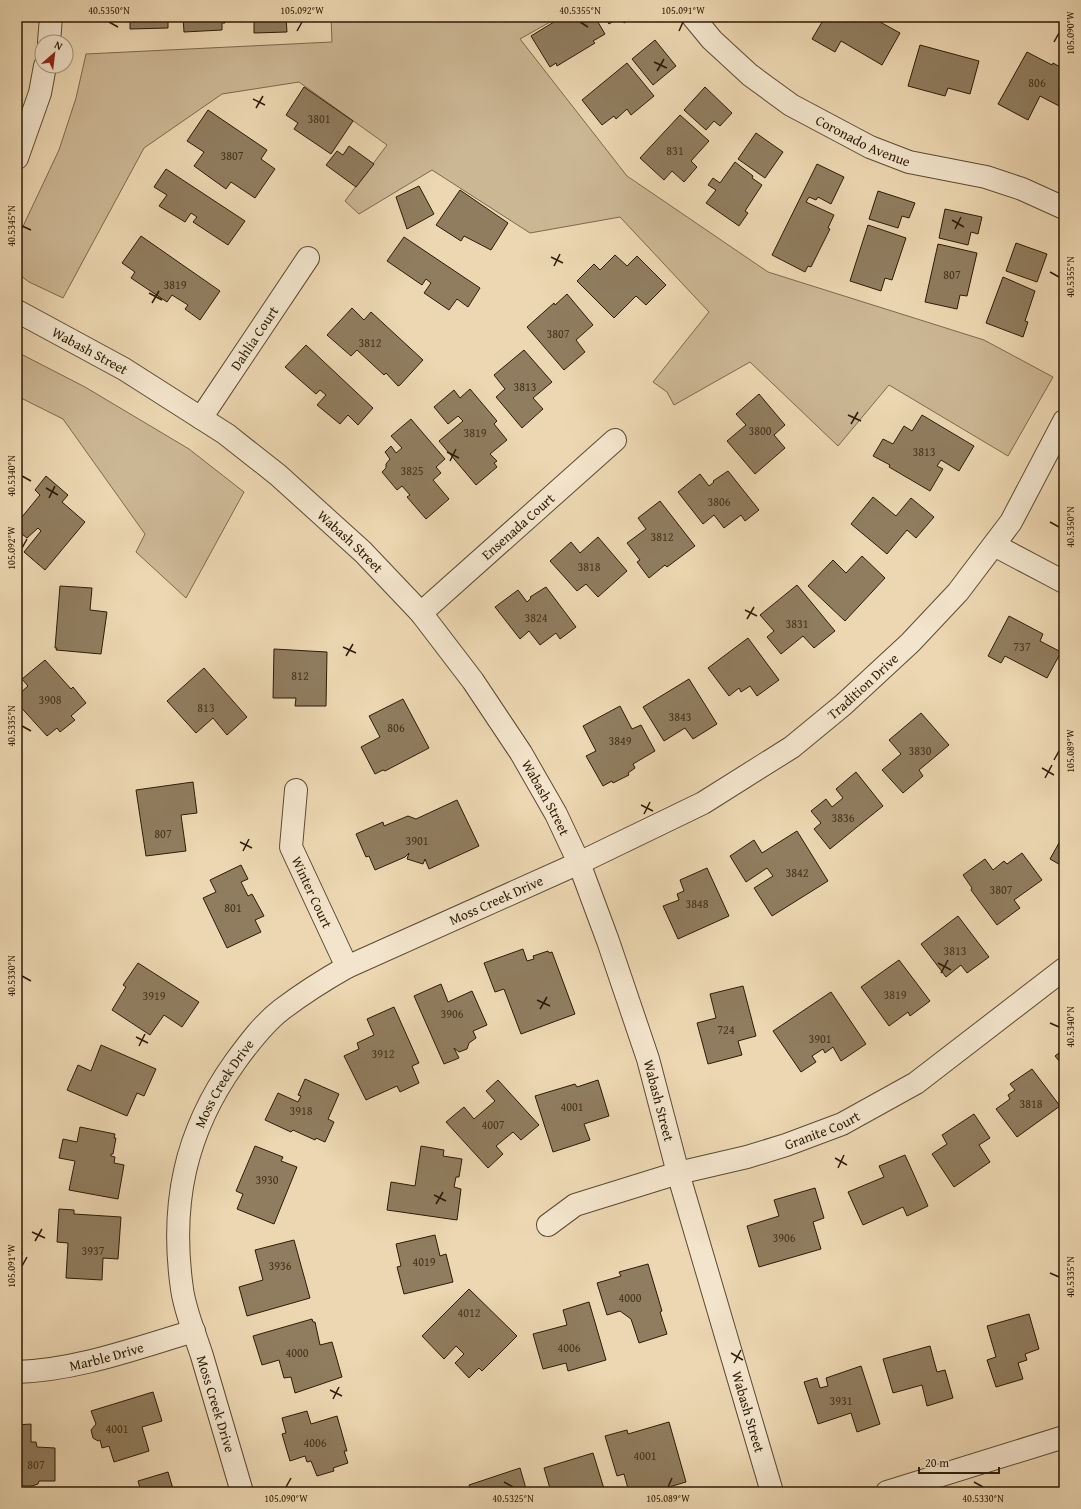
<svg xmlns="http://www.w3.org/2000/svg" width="1081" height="1509" font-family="'Gentium Book Plus',serif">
	<rect width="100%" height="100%" fill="#ecd7b2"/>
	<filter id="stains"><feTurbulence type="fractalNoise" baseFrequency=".005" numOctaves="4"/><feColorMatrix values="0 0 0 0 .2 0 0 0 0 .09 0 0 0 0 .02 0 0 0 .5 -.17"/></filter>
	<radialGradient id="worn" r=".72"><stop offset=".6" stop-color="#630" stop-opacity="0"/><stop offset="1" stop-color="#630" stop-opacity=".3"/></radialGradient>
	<path fill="#ccb795" stroke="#7c694e" d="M331 17H559L520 39 627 176 768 272 984 340 1053 377 1008 456 889 385 838 446 750 362 674 405 667 392 653 382 709 312 620 217 530 233 432 170 359 214 345 201 387 145 299 82 222 94 144 148 63 298 29 282 17 273V239L59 150 76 98 86 54 332 42Z
		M17 352 85 387 189 449 244 492 186 598 136 552 145 534 63 419 17 396Z"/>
	<path fill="#907d5f" stroke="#2d1b06" d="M127 17H168V28L130 29V21L127 22Z
		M183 17H224L225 23H222V30L184 32Z
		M254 17H293H286L287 32 254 33Z
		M562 17H595L605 34 593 41 595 43 557 66 556 63 550 67 531 36Z
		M605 17H620L609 24Z
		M621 17H633L624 23Z
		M825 17H871L900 33 882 65 841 41 835 52 812 39Z
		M655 40 676 66 653 85 632 59Z
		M920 45 979 61 970 94 948 88 945 96 908 86Z
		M1027 52 1052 65 1053 63 1064 69V102L1061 107 1040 96 1028 120 998 104Z
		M627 63 654 96 631 115 627 109 616 119 614 116 602 125 582 100Z
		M304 87 353 121 331 154 294 129 298 123 286 115Z
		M705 87 732 113 720 126 714 121 706 130 684 110Z
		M208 110 267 150 261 159 275 169 255 198 231 182 226 189 194 166 204 152 187 141Z
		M680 115 709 141 691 161 697 167 684 182 672 171 664 180 640 158Z
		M756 133 783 152 765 178 738 159Z
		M349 146 374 164 356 187 326 165 337 151 343 155Z
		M735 162 753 176 752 178 762 185 745 211 748 213 739 226 706 203 716 190 708 185 713 178 720 183Z
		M817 164 844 177 831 204 818 197 816 200 809 197 806 202 834 215 828 228 830 229 811 267 808 266 805 272 772 255Z
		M166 169 245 221 228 245 193 222 197 217 191 213 185 222 159 206 167 195 154 187Z
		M419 186 434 214 407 229 396 197Z
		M460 190 508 223 491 250 464 236 461 241 436 225Z
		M878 191 915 203 909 218 902 216 898 228 869 219Z
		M945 209 982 217 978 234 971 232 968 245 939 238Z
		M868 225 906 238 892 280 885 278 881 291 850 281Z
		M141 236 220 291 200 320 185 309 188 305 172 295 167 302 131 278 135 272 122 263Z
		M404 237 480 288 468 307 457 299 449 310 424 293 431 283 426 279 422 285 387 261Z
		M1016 243 1047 254 1037 282 1006 271Z
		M938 244 977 253 967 296 960 295 957 309 925 302Z
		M615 255 627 266 637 256 666 285 646 305 636 296 614 318 577 281 594 264 600 270Z
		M1003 277 1035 291 1025 321 1028 322 1023 337 986 323Z
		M567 294 593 325 576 340 585 352 564 370 527 327 554 303 555 305Z
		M352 308 364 320 371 312 423 360 400 385 398 386 386 373 384 375 357 350 351 356 327 335Z
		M306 345 373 408 358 425 348 415 340 424 317 405 326 395 320 390 316 394 285 367Z
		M524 350 552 382 533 398 543 409 522 428 496 397 505 389 494 375Z
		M470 389 497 421 494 424 507 440 490 454 497 461 494 463 497 467 476 485 439 441 463 421 458 416 448 424 434 407 454 390 460 398Z
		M759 394 785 425 774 435 785 448 755 474 727 441 746 425 736 414Z
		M922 415 974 446 959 471 941 460 937 466 943 469 930 491 889 467 890 465 873 456 883 439 893 444 904 426 912 431Z
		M411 419 445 459 436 467 441 473 433 480 449 499 426 519 407 497 410 495 402 486 397 490 382 472 386 468V464L390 459 385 452 391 446 396 453 402 448 391 436Z
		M728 471 759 510 745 521 741 515 724 528 714 515 703 524 678 492 700 474 709 486 714 482 713 481Z
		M46 476 68 495 62 502 85 522 45 570 24 552 41 531 38 528 27 538 17 530V523L40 495 35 490Z
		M873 497 896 516 911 498 934 517 916 538 907 530 887 554 851 524Z
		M660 501 695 546 667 567 665 565 649 578 637 562 640 560 627 543 646 529 638 518Z
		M598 537 627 571 598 597 586 584 577 591 550 561 571 542 580 553Z
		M862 556 885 578 845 621 808 586 833 560 846 573Z
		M797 585 835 631 814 648 803 636 781 654 767 637 774 631 760 615Z
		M60 586 92 588 90 610 107 612 101 654 56 650 57 648H55Z
		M546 587 576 627 560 639 556 633 540 645 529 631 520 639 495 607 518 590 527 602 531 598 530 597Z
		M1009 616 1043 634 1040 641 1061 652 1047 678 1005 656 1001 663 988 656Z
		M748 638 779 680 757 696 750 686 741 692 739 688 729 696 708 668Z
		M274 649 327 652 326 706H295L296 698H273Z
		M45 660 71 689 73 687 86 703 71 716 75 720 60 732 57 728 47 736 17 703V696L28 686 22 679Z
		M204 668 247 717 227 735 213 718 196 733 167 701Z
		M689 679 717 724 693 739 685 728 664 741 643 707Z
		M403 699 429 748 385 771 383 770 375 774 361 747 380 737 369 716Z
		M620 706 632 729 641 725 655 751 633 764 635 768 628 773 629 775 613 783 612 781 603 786 586 756 596 751 583 726Z
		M921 713 949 745 919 770 923 776 903 793 882 770 901 754 889 740Z
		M856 772 883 806 830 849 814 829 821 823 811 811 826 799 832 807 843 798 836 789Z
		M193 782 197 813 181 815 186 851 146 856 136 790Z
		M457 800 479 846 429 869 425 859 423 864 407 859 409 853 405 857 375 870 369 856 366 857 356 834 383 822 384 826 408 816 416 819Z
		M797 831 828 881 772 916 754 888 773 876 767 868 746 882 730 856 754 840 762 853Z
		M1064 834V867L1050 859Z
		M1022 853 1042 880 1014 900 1020 908 997 925 971 890 972 888 963 875 985 859 993 870 1004 861 1007 864Z
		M241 865 248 879 241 882 248 896 252 894 264 916 255 920 261 932 227 948 203 898 216 892 210 880Z
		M707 868 729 916 678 939 663 906 679 900 677 894 684 891 680 880Z
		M958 916 989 957 967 973 961 965 946 977 921 944Z
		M523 949 527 961 534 959 533 956 548 951 549 953 552 952 575 1014 521 1034 504 989 495 992 484 963Z
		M899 960 930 1001 910 1016 908 1012 889 1026 861 987Z
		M138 963 199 1002 182 1027 164 1015 150 1035 112 1010 126 987 123 985Z
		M441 984 448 1002 472 991 487 1025 473 1031 476 1038 469 1043 467 1049 459 1052 454 1048 459 1058 444 1064 414 996Z
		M743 986 756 1036 738 1041 742 1055 708 1064 697 1023 716 1018 710 994Z
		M831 992 866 1044 841 1061 833 1047 825 1053 823 1049 812 1056 816 1062 801 1072 773 1031Z
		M394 1007 419 1063 412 1066 419 1083 400 1092 397 1086 366 1100 344 1056 359 1049 357 1043 374 1035 367 1019Z
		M101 1045 156 1069 144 1096 137 1093 127 1116 67 1090 78 1065 91 1071Z
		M1064 1049V1067L1055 1056Z
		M1032 1069 1060 1106 1017 1137 996 1109 1010 1099 1008 1095 1015 1090 1010 1084Z
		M305 1079 339 1094 328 1119 334 1122 325 1142 316 1138 315 1140 293 1130 291 1132 265 1120 278 1093 298 1102 301 1096 298 1095Z
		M498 1080 539 1125 521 1140 513 1132 496 1146 503 1154 488 1168 446 1122 464 1107 474 1119 495 1101 486 1091Z
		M598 1080 609 1116 584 1124 590 1140 553 1152 535 1096 575 1084 577 1087Z
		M974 1114 990 1138 979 1145 990 1162 954 1187 932 1154 947 1144 942 1135Z
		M80 1127 115 1134 114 1138H116L113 1154H111V1156L115 1157 114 1163 124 1165 118 1199 69 1190 75 1161 59 1158 63 1139 77 1142Z
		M255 1146 283 1157 281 1161 297 1167 274 1224 237 1209 243 1194 236 1191Z
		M421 1146 444 1150 443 1156 462 1159 459 1177H456L454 1187 461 1189 457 1220 387 1210 391 1182 415 1186Z
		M905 1155 928 1206 907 1216 903 1207 863 1225 848 1192 884 1177 879 1166Z
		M815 1188 824 1218 813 1222 821 1249 759 1267 747 1226 779 1216 774 1200Z
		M59 1209 74 1210V1214L121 1217 118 1259 103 1258 102 1280 66 1278 68 1243 57 1242Z
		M435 1235 440 1256 446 1254 453 1282 404 1294 397 1267 401 1266 396 1244Z
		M294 1240 310 1298 247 1316 239 1287 263 1280 255 1250Z
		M17 1252H22L17 1298Z
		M648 1264 662 1311 660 1312 667 1334 639 1343 631 1319 620 1311 607 1315 597 1283 621 1276 619 1272Z
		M469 1289 517 1336 482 1371 479 1368 469 1378 455 1363 464 1354 456 1346 444 1359 422 1336Z
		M589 1302 606 1360 568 1371 566 1363 543 1369 533 1334 567 1325 563 1310Z
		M1029 1314 1039 1349 1025 1354 1027 1360 1018 1363 1023 1379 996 1387 987 1360 996 1357 987 1326Z
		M312 1319 313 1322H315L320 1345 332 1342 342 1377 295 1393 291 1377 284 1378 279 1360 262 1365 253 1336Z
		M1064 1320V1335L1059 1321Z
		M930 1346 937 1372 945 1370 953 1398 927 1406 922 1385 893 1393 883 1359Z
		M861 1366 880 1424 857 1432 851 1413 818 1424 804 1382 817 1378 820 1388 828 1386 826 1378Z
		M153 1392 162 1421 142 1427 149 1451 114 1462 109 1446 102 1448 100 1440 98 1441 93 1438 91 1430 96 1424 91 1411Z
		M307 1411 311 1424 337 1416 347 1451H344L348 1463 333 1468 334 1471 317 1476 311 1461 307 1462 305 1456 290 1461 282 1434 286 1433 282 1418Z
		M669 1422 686 1482 652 1492H629L624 1474 617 1476 605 1436 627 1430 628 1434Z
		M31 1424V1442H36L37 1447 55 1448V1481H39L38 1484 32 1486H24L17 1484V1425Z
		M593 1453 605 1492H551L544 1468Z
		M520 1468 527 1492H471L469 1485Z
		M168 1472 174 1492H141L138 1481Z
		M447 1489 448 1492H437Z"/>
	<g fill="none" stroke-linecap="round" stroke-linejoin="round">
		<defs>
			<g id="minor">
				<path id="s1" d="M693 17 712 40 750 75 791 105 870 147 909 162 986 177 1022 189 1064 208"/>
				<path d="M49 42 51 17"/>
				<path d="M17 158 40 93 45 66"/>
				<path id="s2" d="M17 311 124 369 226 434 278 475 363 552 421 613 473 681 521 753 556 814 579 863 608 941 648 1059 678 1173 772 1492"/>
				<path id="s3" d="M201 418 308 258"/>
				<path d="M994 545 1064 582"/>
				<path id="s4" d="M421 613 615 440"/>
				<path id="s5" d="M296 790 291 847 347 967"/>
				<path id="s6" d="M548 1225 575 1205 678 1173 747 1157 786 1145 842 1124 916 1083 1064 969"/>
				<path id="s7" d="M17 1372C78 1370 136 1348 194 1331"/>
				<path id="s8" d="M242 1492C229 1447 215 1401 202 1356 195 1334 185 1311 182 1289 170 1204 185 1132 235 1062 248 1044 263 1024 281 1010 302 994 324 980 347 967L579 863 703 803 792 747 843 705 910 643 958 592 1011 522 1064 421"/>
				<path d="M887 1492 1064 1437"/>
			</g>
		</defs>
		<use href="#minor" stroke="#5d4a31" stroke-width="24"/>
		<use href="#minor" stroke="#f3e5cd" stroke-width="22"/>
	</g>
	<path fill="none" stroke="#2d1b06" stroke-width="1.5" d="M109 22 118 27M580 22 588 27M297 31 302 22M679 31 683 22M1054 42 1059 33M654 62 667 68M657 71 664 59M253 99 265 105M256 108 263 96M952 220 964 227M22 226 31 230M955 229 961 217M551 257 563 263M554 266 560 254M1050 272 1059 277M149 293 162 300M152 303 159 291M848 415 861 421M851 424 858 412M447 452 459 458M450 461 456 449M22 476 31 481M46 488 58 495M49 498 55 486M1050 522 1059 527M22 548 27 539M745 610 757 616M747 619 754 607M343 647 356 653M346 656 353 644M22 726 31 731M1054 760 1059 751M1042 768 1054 775M1045 778 1052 765M641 805 653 811M644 814 650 802M240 842 252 848M243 851 249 839M938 963 951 970M941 973 948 960M22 976 31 981M537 1000 550 1006M540 1009 547 997M1050 1023 1059 1027M136 1037 148 1043M139 1046 145 1034M835 1158 847 1165M838 1168 844 1155M434 1195 446 1201M436 1204 443 1192M32 1232 45 1238M35 1241 42 1229M22 1266 27 1257M1050 1273 1059 1277M731 1353 743 1360M734 1363 741 1350M330 1390 342 1396M333 1399 339 1387M504 1482 513 1487M974 1482 983 1487M286 1487 291 1478M668 1487 672 1478"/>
	<g text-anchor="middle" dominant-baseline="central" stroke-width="4" stroke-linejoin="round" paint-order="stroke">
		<g font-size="12" fill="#46341c">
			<text x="1037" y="82">806</text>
			<text x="319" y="118">3801</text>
			<text x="675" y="150">831</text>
			<text x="232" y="155">3807</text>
			<text x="952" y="274">807</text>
			<text x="175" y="284">3819</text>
			<text x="558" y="333">3807</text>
			<text x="370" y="342">3812</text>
			<text x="525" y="386">3813</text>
			<text x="760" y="430">3800</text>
			<text x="475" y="432">3819</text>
			<text x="924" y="451">3813</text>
			<text x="412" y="470">3825</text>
			<text x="719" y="501">3806</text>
			<text x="662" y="536">3812</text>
			<text x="589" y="566">3818</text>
			<text x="536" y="617">3824</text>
			<text x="797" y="623">3831</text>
			<text x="1022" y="646">737</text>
			<text x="300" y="675">812</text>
			<text x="50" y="699">3908</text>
			<text x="206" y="707">813</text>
			<text x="680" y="716">3843</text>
			<text x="396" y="727">806</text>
			<text x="620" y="740">3849</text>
			<text x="920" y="750">3830</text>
			<text x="843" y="817">3836</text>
			<text x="163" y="833">807</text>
			<text x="417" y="840">3901</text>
			<text x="797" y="872">3842</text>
			<text x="1001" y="889">3807</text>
			<text x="697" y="903">3848</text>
			<text x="233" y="907">801</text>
			<text x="955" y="950">3813</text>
			<text x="895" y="994">3819</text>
			<text x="154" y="995">3919</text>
			<text x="452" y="1013">3906</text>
			<text x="726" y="1029">724</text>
			<text x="820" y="1038">3901</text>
			<text x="383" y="1053">3912</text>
			<text x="1031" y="1103">3818</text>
			<text x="572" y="1106">4001</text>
			<text x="301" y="1110">3918</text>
			<text x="493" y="1124">4007</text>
			<text x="267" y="1179">3930</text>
			<text x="784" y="1237">3906</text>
			<text x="93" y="1250">3937</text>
			<text x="424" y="1261">4019</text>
			<text x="280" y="1265">3936</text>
			<text x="630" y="1297">4000</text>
			<text x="469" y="1312">4012</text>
			<text x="569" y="1347">4006</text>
			<text x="297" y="1352">4000</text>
			<text x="841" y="1400">3931</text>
			<text x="117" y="1428">4001</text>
			<text x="315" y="1442">4006</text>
			<text x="645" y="1455">4001</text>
			<text x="36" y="1464">807</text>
		</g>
		<g font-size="14" fill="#2d1b06" stroke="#f3e5cd">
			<text stroke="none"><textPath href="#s1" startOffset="213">Coronado Avenue</textPath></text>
			<text stroke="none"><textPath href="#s3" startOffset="96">Dahlia Court</textPath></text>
			<text stroke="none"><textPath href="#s2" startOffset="83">Wabash Street</textPath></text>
			<text stroke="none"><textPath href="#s4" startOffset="130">Ensenada Court</textPath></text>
			<text stroke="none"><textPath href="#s2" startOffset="407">Wabash Street</textPath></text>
			<text stroke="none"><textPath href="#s8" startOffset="1190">Tradition Drive</textPath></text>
			<text stroke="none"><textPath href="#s2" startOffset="731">Wabash Street</textPath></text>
			<text stroke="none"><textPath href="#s5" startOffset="107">Winter Court</textPath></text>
			<text stroke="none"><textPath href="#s8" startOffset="763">Moss Creek Drive</textPath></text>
			<text stroke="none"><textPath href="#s8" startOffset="427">Moss Creek Drive</textPath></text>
			<text stroke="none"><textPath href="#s2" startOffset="1055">Wabash Street</textPath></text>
			<text stroke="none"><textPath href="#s6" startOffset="292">Granite Court</textPath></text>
			<text stroke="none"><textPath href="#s7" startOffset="91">Marble Drive</textPath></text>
			<text transform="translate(216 1404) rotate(73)">Moss Creek Drive</text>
			<text stroke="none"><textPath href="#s2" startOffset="1379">Wabash Street</textPath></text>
		</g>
	</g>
	<rect width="1081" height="1509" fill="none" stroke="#ecd7b2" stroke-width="44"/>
	<g transform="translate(54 54) rotate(28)"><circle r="19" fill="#f3e5cd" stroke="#a4947d"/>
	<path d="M0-3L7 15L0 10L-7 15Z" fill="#8f2418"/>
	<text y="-6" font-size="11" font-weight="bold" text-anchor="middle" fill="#2d1b06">N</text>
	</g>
	<path d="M919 1467v6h80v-6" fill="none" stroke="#2d1b06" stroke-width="2"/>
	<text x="925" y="1467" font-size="12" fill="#2d1b06" stroke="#f3e5cd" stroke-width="3" paint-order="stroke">20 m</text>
	<rect x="22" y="22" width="1037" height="1465" fill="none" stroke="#2d1b06" stroke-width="1.5"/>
	<g font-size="10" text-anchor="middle" fill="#2d1b06">
		<text x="109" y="14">40.5350°N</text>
		<text x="302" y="14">105.092°W</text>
		<text x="580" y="14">40.5355°N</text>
		<text x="683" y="14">105.091°W</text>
		<text transform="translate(1070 33) rotate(-90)" y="4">105.090°W</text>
		<text transform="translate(11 226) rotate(-90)" y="4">40.5345°N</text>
		<text transform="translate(1070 277) rotate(-90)" y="4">40.5355°N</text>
		<text transform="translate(11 476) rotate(-90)" y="4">40.5340°N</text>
		<text transform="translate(1070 527) rotate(-90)" y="4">40.5350°N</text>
		<text transform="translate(11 548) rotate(-90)" y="4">105.092°W</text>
		<text transform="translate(11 726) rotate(-90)" y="4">40.5335°N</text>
		<text transform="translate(1070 751) rotate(-90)" y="4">105.089°W</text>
		<text transform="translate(11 976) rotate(-90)" y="4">40.5330°N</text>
		<text transform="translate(1070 1027) rotate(-90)" y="4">40.5340°N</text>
		<text transform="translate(11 1266) rotate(-90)" y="4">105.091°W</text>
		<text transform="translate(1070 1277) rotate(-90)" y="4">40.5335°N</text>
		<text x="286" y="1502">105.090°W</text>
		<text x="513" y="1502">40.5325°N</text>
		<text x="668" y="1502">105.089°W</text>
		<text x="983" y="1502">40.5330°N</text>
	</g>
	<rect width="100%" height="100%" filter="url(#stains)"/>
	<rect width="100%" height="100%" fill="url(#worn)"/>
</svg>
